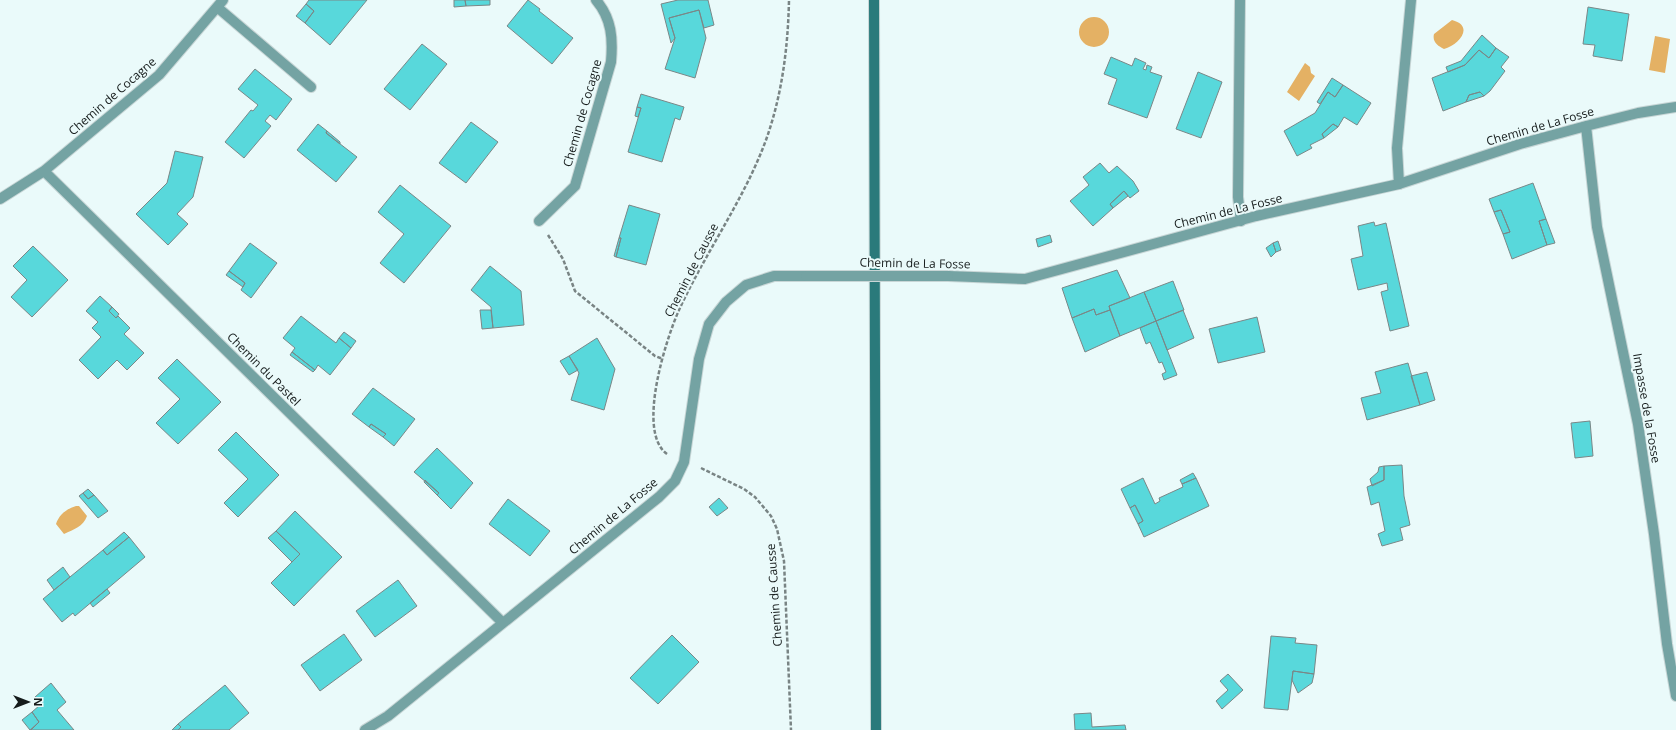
<svg xmlns="http://www.w3.org/2000/svg" width="1676" height="730" font-family="'Open Sans',sans-serif">
	<rect width="100%" height="100%" fill="#eafafa"/>
	<path fill="#e4b164" d="M1079 32a15 15 0 1 1 30 0a15 15 0 1 1-30 0Z
		M1452 20C1475 26 1459 45 1444 49 1438 46 1432 42 1434 34Z
		M1655 36 1670 39 1665 73 1649 70Z
		M1305 63 1310 67 1311 73 1315 76 1299 101 1287 92Z
		M76 506H79L87 516C83 527 74 529 64 534L56 524C59 515 66 509 76 506Z"/>
	<path fill="#58d8db" stroke="#7a8787" d="M309 0H367L330 45 305 23 314 11 306 4Z
		M454 0H465L466 6 454 7Z
		M465 0H490V5L466 6Z
		M528 0 540 9 539 11 573 38 552 64 507 26Z
		M678 0H708L714 25 704 28 699 10 669 18 675 38 671 43 661 4Z
		M306 4 314 11 305 23 296 16Z
		M1588 7 1629 14 1622 61 1593 56 1595 45 1583 44Z
		M699 10 706 38 695 78 665 69 675 38 669 18Z
		M1482 35 1496 48 1489 58 1479 50 1465 65 1448 72 1446 67 1461 61Z
		M422 44 447 64 410 110 384 89Z
		M1496 48 1509 57 1501 67 1505 71 1490 91 1484 96 1480 92 1469 95 1466 102 1443 111 1432 78 1465 65 1479 50 1489 58Z
		M1111 57 1132 66 1135 58 1146 63 1143 69 1146 70 1147 65 1152 67 1150 72 1162 76 1147 118 1108 104 1117 79 1104 74Z
		M255 69 292 99 276 120 270 115 265 121 271 126 244 158 225 142 251 110 253 111 258 105 238 89Z
		M1198 72 1222 82 1201 138 1176 129Z
		M1332 78 1343 85 1335 97 1328 92 1320 104 1317 102Z
		M1343 85 1371 103 1357 125 1344 117 1338 127 1333 124 1322 134 1324 138 1310 145 1312 148 1297 156 1284 131 1315 113 1328 92 1335 97Z
		M1480 92 1484 96 1466 102 1469 95Z
		M641 94 684 107 680 120 675 118 662 162 628 152 641 108 637 107Z
		M637 107 641 108 638 117 635 116Z
		M471 122 498 142 466 183 439 163Z
		M318 124 327 131 326 133 357 157 336 182 297 150Z
		M1333 124 1338 127 1324 138 1322 134Z
		M327 131 340 142V144L326 133Z
		M175 151 203 157 193 197 177 214 188 224 168 245 136 214 167 183Z
		M1100 163 1109 173 1117 166 1133 181 1139 191 1130 198 1124 191 1110 204 1113 208 1093 226 1070 201 1089 185 1083 177Z
		M1533 183 1546 219 1539 221 1547 245 1512 259 1503 234 1510 232 1501 210 1494 212 1489 199Z
		M400 185 451 226 404 283 380 263 404 234 378 212Z
		M1124 191 1128 196 1113 208 1110 204Z
		M629 205 660 214 646 265 616 257 621 238H619Z
		M1501 210 1510 232 1503 234 1494 212Z
		M1546 219 1555 243 1547 245 1539 221Z
		M1374 222 1375 226 1386 223 1409 326 1390 331 1381 292 1388 290 1387 283 1358 290 1351 259 1363 256 1358 226Z
		M1050 235 1052 242 1038 247 1036 239Z
		M619 238H621L616 257 614 256Z
		M1278 241 1281 250 1276 252 1273 243Z
		M250 243 277 263 251 298 241 290 245 283 229 271Z
		M1273 243 1276 252 1271 257 1266 248Z
		M33 246 68 280 32 317 11 297 27 280 13 266Z
		M490 266 521 291 524 325 493 328 491 307 471 290Z
		M1117 270 1130 298 1109 306 1110 310 1096 315 1094 309 1072 318 1062 288Z
		M229 271 245 283 243 287 226 275Z
		M1173 281 1184 310 1156 321 1144 292Z
		M1144 292 1156 321 1120 336 1109 306Z
		M100 296 112 307 109 311 116 318 118 316 130 328 124 334 144 353 127 370 117 360 98 379 79 360 101 337 92 328 98 322 86 311Z
		M112 307 119 314 116 318 109 311Z
		M1094 309 1096 315 1110 310 1120 336 1085 352 1072 318Z
		M480 310H491L493 328 482 329Z
		M1183 310 1194 338 1167 350 1156 321Z
		M301 316 336 343 339 338 351 348 330 375 318 365 315 370 292 352 295 348 283 338Z
		M1257 317 1265 352 1218 363 1209 329Z
		M1156 321 1177 375 1164 380 1162 374 1166 372 1162 362 1159 363 1150 342 1146 344 1140 328Z
		M344 332 356 341 351 348 339 338Z
		M597 338 615 369 604 410 571 400 579 373 569 356Z
		M292 352 315 370 313 372 290 355Z
		M569 356 578 370 569 375 560 361Z
		M177 359 221 402 178 444 156 423 180 399 158 378Z
		M1408 363 1420 405 1367 420 1361 398 1381 393 1375 372Z
		M1427 372 1435 400 1420 405 1411 376Z
		M373 388 415 419 394 446 383 437 386 434 371 424 369 427 352 414Z
		M1590 421 1593 456 1575 458 1571 423Z
		M371 424 386 434 383 437 369 427Z
		M236 432 279 475 238 517 224 503 248 479 218 450Z
		M437 448 473 483 451 509 437 495 439 493 414 472Z
		M1402 465 1404 496 1410 525 1400 528 1403 540 1382 546 1378 534 1385 531 1379 502 1371 505 1367 487 1384 480V466Z
		M1384 466V480L1372 486 1370 479 1378 472 1379 467Z
		M1193 473 1196 478 1182 484 1180 480Z
		M1143 478 1155 504 1160 501 1159 498 1183 487 1182 484 1196 478 1209 506 1144 537 1138 524 1143 521 1135 505 1130 508 1121 489Z
		M425 480 439 493 437 495 424 482Z
		M88 489 94 495 88 499 83 493Z
		M83 493 88 499 94 495 108 511 98 518 79 496Z
		M719 498 728 508 717 516 709 507Z
		M508 499 550 531 530 556 489 524Z
		M1135 505 1143 521 1138 524 1130 508Z
		M295 511 342 557 294 606 271 583 300 554 276 531Z
		M276 531 300 554 292 562 268 538Z
		M124 532 129 537 107 555 103 550Z
		M129 537 145 557 75 616 73 613 62 622 43 599 103 550 107 555Z
		M63 567 70 577 54 590 47 580Z
		M398 580 417 606 375 637 356 611Z
		M107 589 110 593 93 607 90 603Z
		M344 634 362 660 320 691 301 665Z
		M672 635 699 662 658 704 630 678Z
		M1271 636 1296 638 1295 643 1317 645 1314 674 1293 671 1288 710 1264 708Z
		M1293 671 1314 674 1312 683 1298 693 1292 680Z
		M1228 674 1243 690 1222 709 1216 701 1228 690 1220 681Z
		M51 683 66 702 57 710 74 730H31L39 722 32 712 40 705 35 697Z
		M225 685 249 713 229 730H178L181 727 178 724Z
		M32 712 39 722 30 730 22 720Z
		M1091 713 1092 727 1125 725 1126 730H1075L1074 714Z
		M178 724 181 727 178 730H172Z"/>
	<g fill="none" stroke-linecap="round" stroke-linejoin="round">
		<defs>
			<path id="service" d="M1240 0 1238 197 1241 221
				M1399 184 1397 148 1411 0"/>
			<path id="minor" d="M217 7 311 87
				M1586 126 1597 227 1638 424 1654 534 1667 644 1676 696
				M44 171 159 75 223 0
				M0 199 44 171 503 623
				M539 221 575 186 611 62C613 39 612 19 596 0
				M948 276 1025 279 1256 216 1399 184 1520 144 1586 126 1638 113 1676 107
				M365 730 388 716 659 497 675 481 684 462 699 359 709 324 726 302 746 285 774 276H806"/>
			<path id="secondary" d="M874 0 876 730"/>
		</defs>
		<use href="#service" stroke="#c8d6d6" stroke-width="12"/>
		<use href="#minor" stroke="#c8d6d6" stroke-width="12"/>
		<use href="#secondary" stroke="#c8d6d6" stroke-width="12"/>
		<path stroke="#798484" stroke-width="2.5" stroke-dasharray="4 2" stroke-linecap="butt" d="M548 235 563 259 575 291 655 356 663 359
			M667 454C636 432 666 339 679 310 705 253 744 200 766 140 782 95 788 48 789 0
			M701 468 744 489 755 497 771 516 777 529 784 561 791 730"/>
		<use href="#service" stroke="#74a3a3" stroke-width="10"/>
		<use href="#minor" stroke="#74a3a3" stroke-width="10"/>
		<use href="#secondary" stroke="#2a7a7b" stroke-width="10"/>
		<defs>
			<path id="minor-bridge" d="M806 276H948"/>
		</defs>
		<use href="#minor-bridge" stroke="#c8d6d6" stroke-width="12" stroke-linecap="butt"/>
		<use href="#minor-bridge" stroke="#74a3a3" stroke-width="10"/>
	</g>
	<g text-anchor="middle" dominant-baseline="central" stroke-width="4" stroke-linejoin="round" paint-order="stroke">
		<g font-size="12" fill="#151b1b" stroke="#eafafa">
			<text transform="translate(112 96) rotate(-41)">Chemin de Cocagne</text>
			<text transform="translate(582 113) rotate(-74)">Chemin de Cocagne</text>
			<text transform="translate(1540 126) rotate(-16)">Chemin de La Fosse</text>
			<text transform="translate(1228 211) rotate(-14)">Chemin de La Fosse</text>
			<text transform="translate(915 263) rotate(1)">Chemin de La Fosse</text>
			<text transform="translate(691 270) rotate(-63)">Chemin de Causse</text>
			<text transform="translate(264 369) rotate(45)">Chemin du Pastel</text>
			<text transform="translate(1647 408) rotate(80)">Impasse de la Fosse</text>
			<text transform="translate(613 516) rotate(-40)">Chemin de La Fosse</text>
			<text transform="translate(774 595) rotate(-94)">Chemin de Causse</text>
		</g>
	</g>
	<g transform="translate(28 702) rotate(90)" stroke="#eafafa" stroke-width="3" paint-order="stroke">
	<path d="M0-3L7 15L0 10L-7 15Z" fill="#151b1b"/>
	<text y="-6" font-size="11" font-weight="bold" text-anchor="middle" fill="#151b1b">N</text>
	</g>
</svg>
